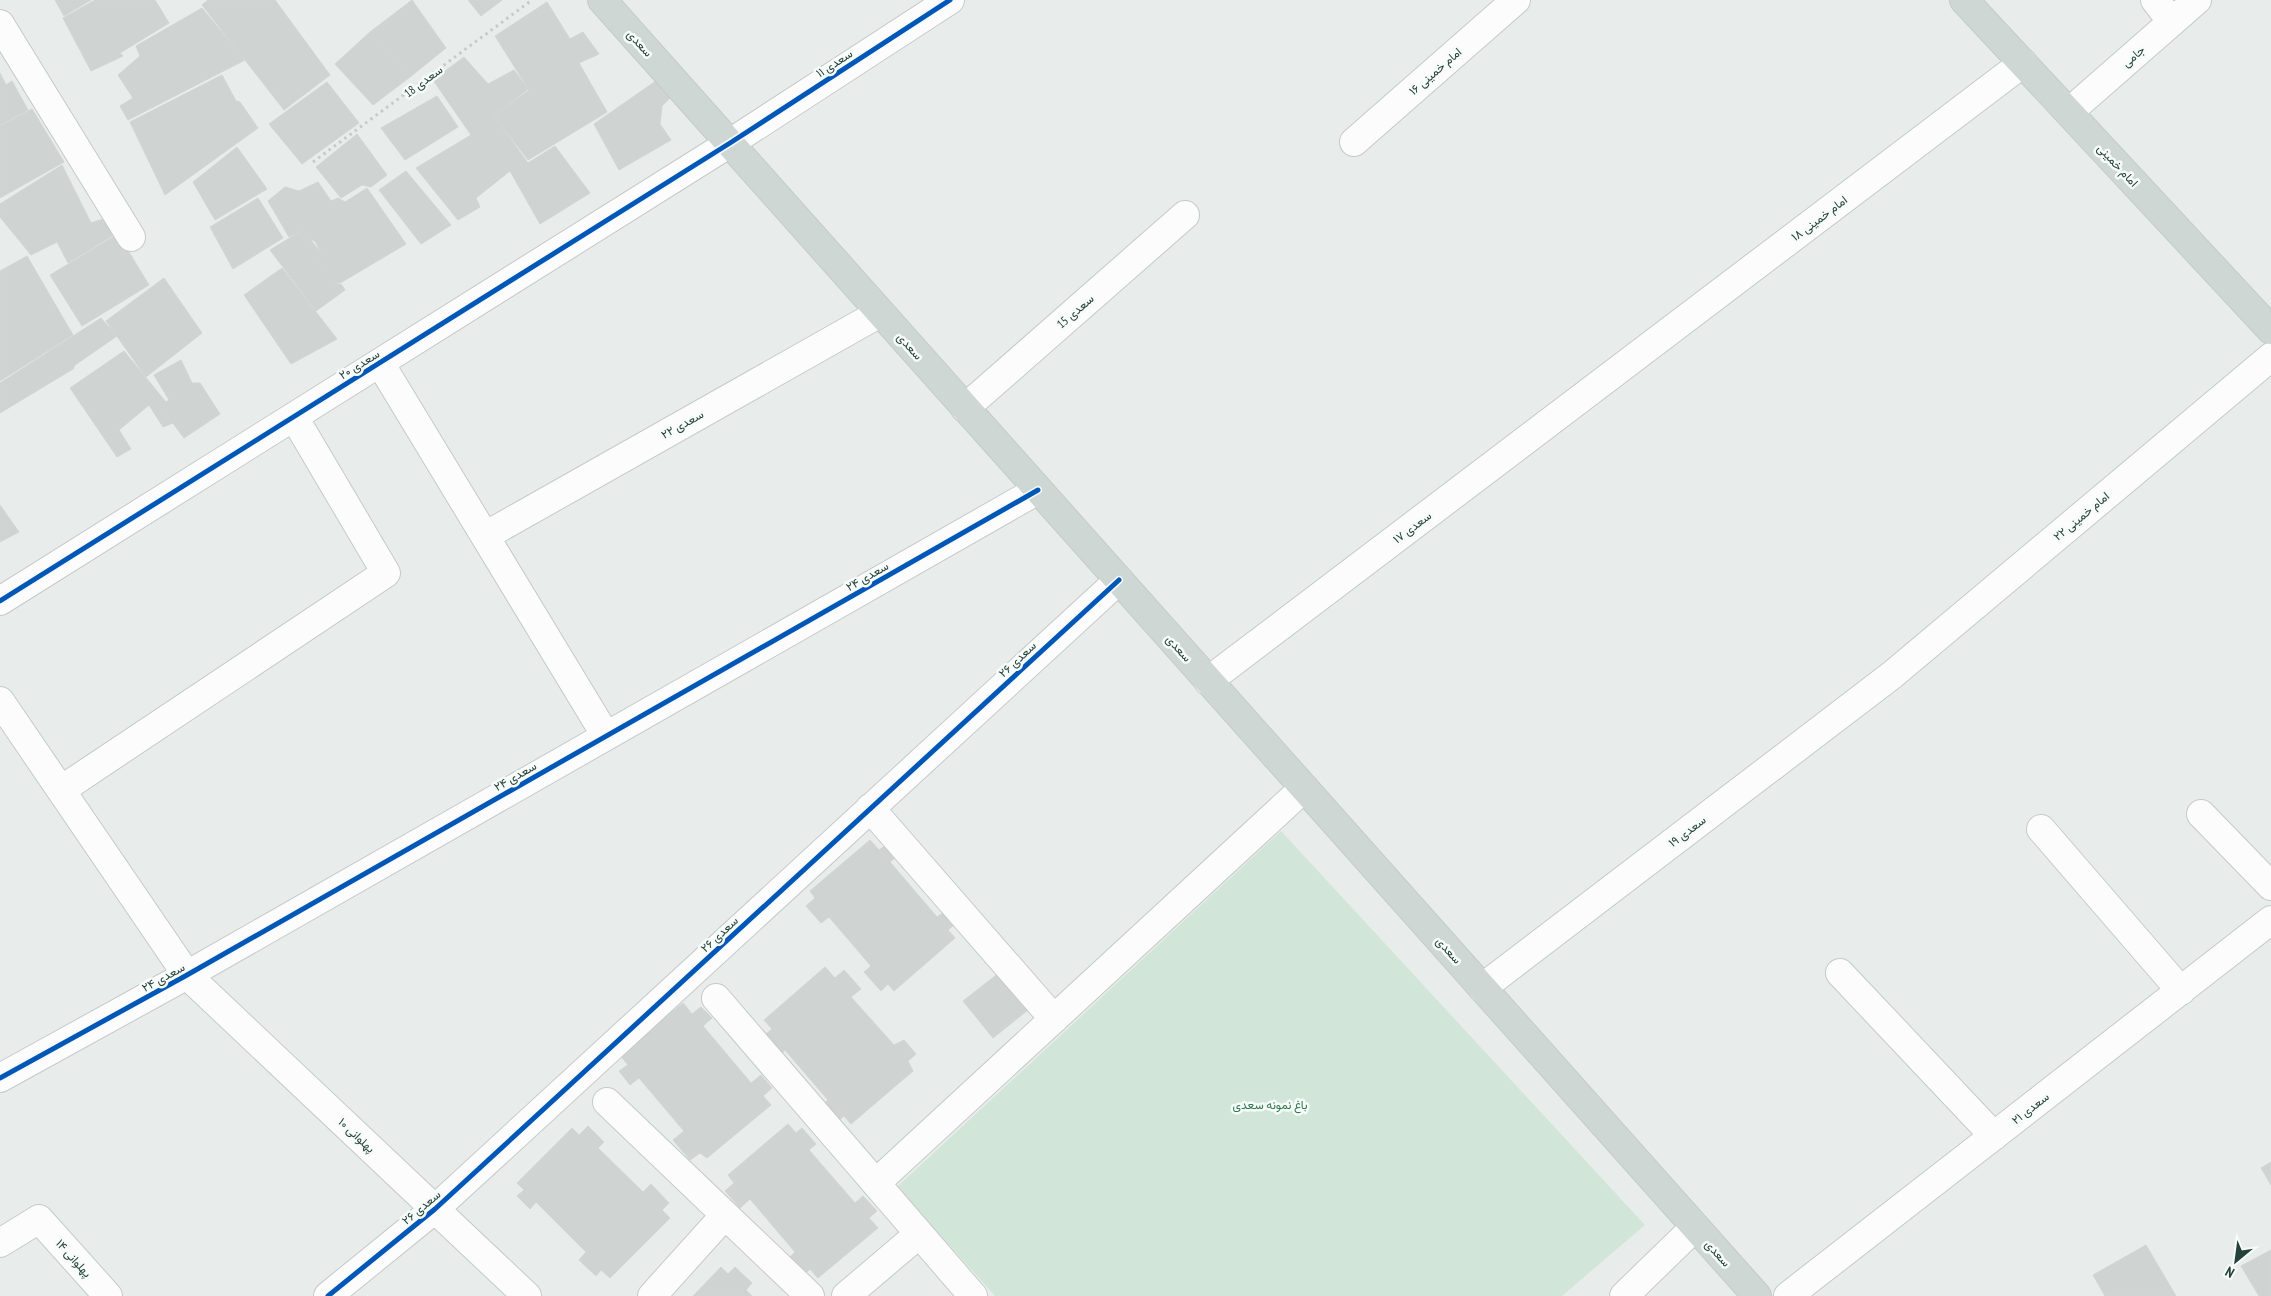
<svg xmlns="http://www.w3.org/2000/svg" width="2271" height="1296" font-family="'PT Sans Narrow',Vazirmatn,sans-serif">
	<rect width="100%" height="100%" fill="#e8edeb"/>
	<path fill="#d1e6d8" d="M1281 831 1645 1225 1562 1296H995L897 1187Z"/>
	<path fill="#cfd4d2" stroke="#d1d6d4" d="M55 0H91L64 16Z
		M95 0H155L169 23 120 53 123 56 91 71 63 18Z
		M208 0H275L330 75 284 110 202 5Z
		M412 0 446 48 410 77 370 32Z
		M468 0H502L481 16Z
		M547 2 570 39 583 32 599 54 579 63 607 112 528 160 494 116 529 90 495 36Z
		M202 8 245 60 128 120 120 106 133 98 118 75 140 56 136 46Z
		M370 32 410 77 373 105 335 64Z
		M464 57 488 84 514 70 528 89 494 116 528 163 555 146 590 193 540 224 510 171 476 198 480 207 458 220 416 168 471 135 433 80Z
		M0 73 6 85 12 81 28 110 0 125Z
		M222 75 236 101 240 102 258 128 165 195 130 122Z
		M656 81 670 98 662 106 660 124 671 140 619 170 594 124Z
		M327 82 359 123 302 164 269 124Z
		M437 96 458 127 405 160 381 128Z
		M32 109 64 162 0 198V126Z
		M357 134 387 175 371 187 362 185 341 198 316 167Z
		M237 147 267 189 215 220 193 182Z
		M62 165 91 223 103 219 114 235 68 263 57 242 31 255 0 217V204Z
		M406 171 451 225 421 244 379 190Z
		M318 182 331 201 338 198 345 202 367 188 406 244 342 282 334 284 319 261 321 253 315 241 309 239 303 230 289 237 268 201 285 187 299 191Z
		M258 198 283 238 233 269 210 227Z
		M303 230 321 253 319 261 334 284H341L345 290 316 311 270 250Z
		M118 234 149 285 82 326 50 275Z
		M27 256 73 335 0 381V271Z
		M282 268 337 339 291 364 244 295Z
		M164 278 202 333 146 377 106 321Z
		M101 318 117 336 75 365 73 369 0 413V383Z
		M124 351 166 402 160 406 173 423 163 427 149 405 119 430 131 449 117 457 70 388Z
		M181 360 192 383H200L220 414 184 438 160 406 169 400 154 375Z
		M0 505 19 532 0 542Z
		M870 840 879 850 886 845 896 857 890 862 937 917 944 912 955 924 948 930 955 938 894 991 888 984 881 991 864 972 871 966 829 917 821 923 806 906 815 898 810 891Z
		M825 967 835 978 844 970 861 989 851 997 894 1045 904 1040 916 1054 908 1061 913 1071 851 1124 844 1116 835 1124 820 1107 828 1100 785 1050 777 1058 760 1039 772 1029 764 1020Z
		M1004 969 1033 1006 993 1038 963 1001Z
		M683 1003 692 1014 701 1007 712 1018 703 1026 751 1083 761 1075 772 1088 763 1096 771 1105 707 1158 700 1153 690 1160 673 1140 684 1131 639 1078 630 1085 619 1071 628 1065 620 1055Z
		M788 1124 796 1133 802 1128 816 1144 809 1150 855 1203 863 1196 877 1211 869 1218 878 1228 818 1278 810 1269 802 1277 788 1259 795 1252 750 1199 740 1208 725 1191 734 1183 728 1175Z
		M588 1126 604 1142 598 1148 643 1192 651 1184 669 1203 662 1210 670 1218 610 1278 601 1270 596 1276 579 1260 586 1252 536 1202 530 1209 517 1196 524 1190 517 1183 572 1128 579 1135Z
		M2271 1162V1185L2261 1168Z
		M2146 1245 2176 1296H2105L2093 1275Z
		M2271 1250V1296H2259L2241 1266Z
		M721 1267 728 1274 735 1267 752 1283 746 1290 752 1296H693Z"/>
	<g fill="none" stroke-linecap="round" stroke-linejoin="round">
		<defs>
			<path id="minor" d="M2155 0 2172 22
				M0 24 131 237
				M2069 112 2197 0
				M1354 142 1516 0
				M380 363 606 736
				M965 408 1185 215
				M485 536 880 313
				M0 601 730 143 950 0
				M1208 681 2023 63
				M0 701 187 975 527 1296
				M61 790 386 573 294 417
				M870 808 1054 1019
				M2201 814 2271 886
				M2041 829 2181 991
				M1840 973 1994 1136
				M1482 988 1892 675 2271 357
				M716 998 973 1296
				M0 1078 187 975 1038 490
				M607 1102 810 1296
				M876 1183 1304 788
				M0 1243 39 1219 108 1296
				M328 1296 435 1209 1119 580
				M652 1296 725 1215
				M846 1296 919 1234
				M1624 1296 1695 1227
				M1788 1296 2271 920"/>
			<path id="major" d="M602 0 1757 1296
				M1964 0 2271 330"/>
		</defs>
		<use href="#minor" stroke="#c5cac8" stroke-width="30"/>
		<use href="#major" stroke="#c3ccc9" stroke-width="30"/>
		<path stroke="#c3ccca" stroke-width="3" stroke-dasharray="2.5 4" stroke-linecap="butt" d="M313 162 532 0"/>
		<use href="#minor" stroke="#fcfcfc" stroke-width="28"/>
		<use href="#major" stroke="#cfd7d5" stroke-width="28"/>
		<defs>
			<path id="cycleway" d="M0 601 730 143 950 0
				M0 1078 187 975 1038 490
				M328 1296 435 1209 1119 580"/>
		</defs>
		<use href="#cycleway" stroke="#f7fbf9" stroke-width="8"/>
		<use href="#cycleway" stroke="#0057b8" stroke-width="5"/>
	</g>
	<g text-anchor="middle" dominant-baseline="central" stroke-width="5" stroke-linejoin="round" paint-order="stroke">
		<g font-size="12" fill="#24423a" stroke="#f7fbf9">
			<text transform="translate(640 43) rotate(48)">سعدی</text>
			<text transform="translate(2133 56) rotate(-41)">جامی</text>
			<text transform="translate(834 63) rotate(-33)">سعدی ۱۱</text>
			<text transform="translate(1435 71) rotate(-41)">امام خمینی ۱۶</text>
			<text transform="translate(423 81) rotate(-37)">سعدی 18</text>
			<text transform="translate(2118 165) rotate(47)">امام خمینی</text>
			<text transform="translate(1819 218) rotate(-37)">امام خمینی ۱۸</text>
			<text transform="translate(1075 311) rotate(-41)">سعدی 15</text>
			<text transform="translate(910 346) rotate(48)">سعدی</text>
			<text transform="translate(359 364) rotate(-32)">سعدی ۲۰</text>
			<text transform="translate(682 424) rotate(-29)">سعدی ۲۲</text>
			<text transform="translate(2081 516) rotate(-40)">امام خمینی ۲۲</text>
			<text transform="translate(1412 527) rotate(-37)">سعدی ۱۷</text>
			<text transform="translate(867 576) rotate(-30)">سعدی ۲۴</text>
			<text transform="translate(1179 648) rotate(48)">سعدی</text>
			<text transform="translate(1017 659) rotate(-43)">سعدی ۲۶</text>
			<text transform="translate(515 776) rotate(-30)">سعدی ۲۴</text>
			<text transform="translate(1687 831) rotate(-37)">سعدی ۱۹</text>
			<text transform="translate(719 934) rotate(-43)">سعدی ۲۶</text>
			<text transform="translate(1449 950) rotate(48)">سعدی</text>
			<text transform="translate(163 977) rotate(-29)">سعدی ۲۴</text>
			<text transform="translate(2030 1108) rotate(-38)">سعدی ۲۱</text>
			<text transform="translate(357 1135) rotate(43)">پهلوانی ۱۰</text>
			<text transform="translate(421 1207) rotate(-40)">سعدی ۲۶</text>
			<text transform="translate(1718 1253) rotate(48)">سعدی</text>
			<text transform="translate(74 1258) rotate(48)">پهلوانی ۱۴</text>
		</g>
		<g font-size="12" fill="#2d7a4b" stroke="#f7fbf9">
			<text x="1270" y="1104">باغ نمونه سعدی</text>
		</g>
	</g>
	<g transform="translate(2236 1261) rotate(209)" stroke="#f7fbf9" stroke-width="4" paint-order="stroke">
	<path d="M0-4L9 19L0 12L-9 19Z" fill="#24423a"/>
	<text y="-8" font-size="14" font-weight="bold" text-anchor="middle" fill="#24423a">N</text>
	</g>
</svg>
